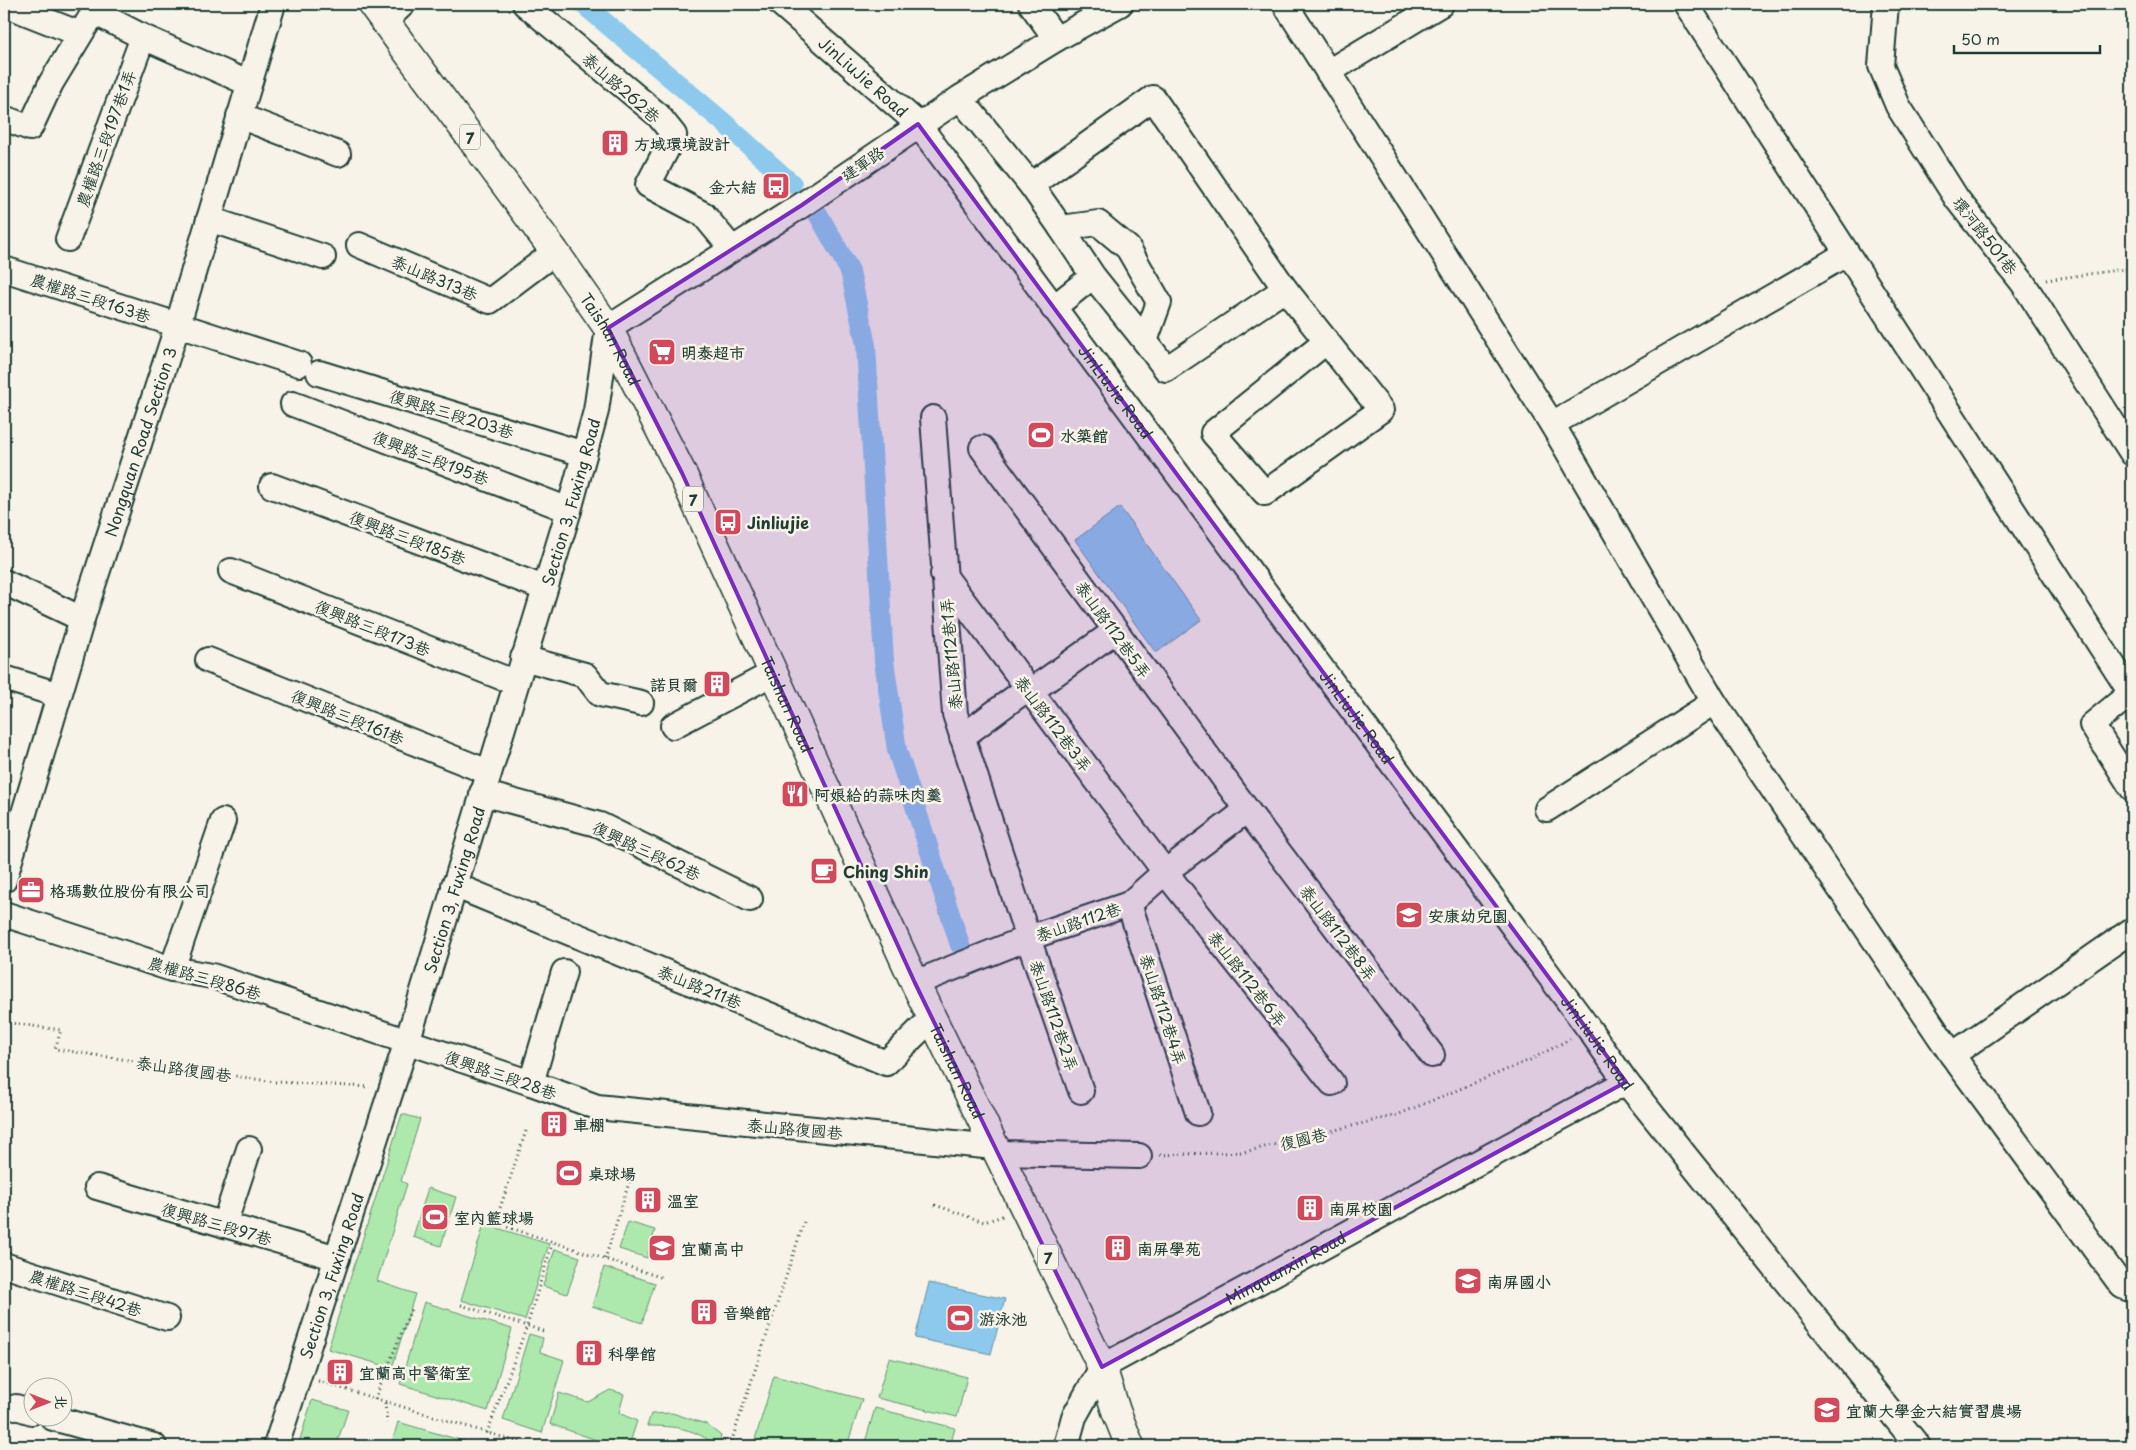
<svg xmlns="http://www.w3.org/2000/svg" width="2136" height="1450" font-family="'Playpen Sans','LXGW WenKai TC',sans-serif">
	<rect width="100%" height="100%" fill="#f7f3e8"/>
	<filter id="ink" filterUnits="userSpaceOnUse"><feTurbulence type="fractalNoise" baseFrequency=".02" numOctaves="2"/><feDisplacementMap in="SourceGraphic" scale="10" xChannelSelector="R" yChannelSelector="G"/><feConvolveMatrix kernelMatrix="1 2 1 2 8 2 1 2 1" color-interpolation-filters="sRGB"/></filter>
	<g filter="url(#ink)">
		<path fill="#ade8ad" stroke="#669270" d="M402 1114 420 1119 401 1181 407 1184 377 1281 415 1294 392 1368 328 1349Z
			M428 1188 456 1197 441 1246 413 1237Z
			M628 1222 655 1230 647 1258 619 1249Z
			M484 1224 549 1244 525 1320 461 1300Z
			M555 1249 580 1257 567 1294 543 1286Z
			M604 1267 655 1283 642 1323 592 1306Z
			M424 1302 512 1329 488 1411 400 1384Z
			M529 1334 543 1338 540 1352 564 1360 542 1433 503 1420Z
			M889 1358 967 1377 957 1417 877 1398Z
			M774 1376 862 1399 847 1446H753Z
			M610 1390 624 1394 619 1413 637 1421 629 1446H614L550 1424 559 1393 588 1402Z
			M312 1400 348 1410 336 1446H298Z
			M875 1408 955 1428 950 1446H864Z
			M672 1413 706 1424 721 1436 719 1446H716C695 1428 675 1426 647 1426L651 1414Z
			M398 1422 470 1443 469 1446H391Z"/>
		<path fill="#8dc9ed" stroke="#6191a3" d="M1120 507 1201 620 1156 653 1075 540Z
			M929 1283 1005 1299 991 1354 915 1338Z"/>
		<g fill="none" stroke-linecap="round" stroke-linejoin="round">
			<path stroke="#8dc9ed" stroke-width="20" d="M583 4 722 121 792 184
				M818 214 850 271 866 345 884 661 897 750 960 945"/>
			<defs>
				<g id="minor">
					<path d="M4 4 80 34"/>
					<path d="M525 4 658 115 674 135 648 185 703 214 732 249"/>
					<path id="s1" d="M781 4 918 124 1589 1029 1626 1082 1918 1446"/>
					<path d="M1031 4 1056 39"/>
					<path d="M1285 4 1552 424 1714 702"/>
					<path d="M1686 4 2131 693 2092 725 2132 788"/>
					<path d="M1886 4 1881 66 1898 106 1957 199 2023 283 2132 453"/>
					<path d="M385 21 403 4"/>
					<path d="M1328 72 1441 4"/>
					<path d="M960 98 1031 185"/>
					<path d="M239 116 338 154"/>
					<path d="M4 118 30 128 51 83 94 12 143 37 248 83"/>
					<path d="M209 219 323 257"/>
					<path d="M1061 228 1031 185 1153 98 1285 289 1166 369 1145 341"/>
					<path d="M68 239 143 37"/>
					<path d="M359 245 490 301 555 252"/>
					<path d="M4 269 299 364"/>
					<path d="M1285 289 1381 410 1265 493 1213 433 1327 341"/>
					<path d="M1053 308 1093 276 1145 341 1159 302 1128 248 1098 223 1061 228 1093 276"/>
					<path d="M319 373 584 454"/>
					<path d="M293 404 569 510"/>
					<path d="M933 418 955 714 1028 938 1081 1091"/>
					<path d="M1552 424 1846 254"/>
					<path d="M982 448 1247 810 1432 1055"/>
					<path d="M272 486 544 588"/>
					<path d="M231 571 516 683"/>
					<path d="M943 574 1165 872 1332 1083"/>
					<path d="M4 582 82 619"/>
					<path d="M523 658 585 675 600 694 641 703"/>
					<path d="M208 660 488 772"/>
					<path d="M4 678 59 695"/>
					<path d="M673 726 773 673"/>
					<path d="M962 737 1021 693 1038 686 1115 631"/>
					<path d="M482 793 600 825 750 899"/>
					<path d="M1547 809 1714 702 1952 1055 2122 1286 2132 1290"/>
					<path id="s2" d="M4 880 82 619 178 324 273 4"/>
					<path d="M454 885 886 1063 932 1018"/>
					<path d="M1129 904 1198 1113"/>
					<path d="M4 914 172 969 212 976 531 1083 597 1107 994 1147"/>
					<path d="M172 969 223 821"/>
					<path d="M915 983 1028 938 1129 904 1165 872 1247 810"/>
					<path d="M1952 1055 2132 930"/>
					<path d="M531 1083 564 972"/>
					<path d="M997 1153 1139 1156"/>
					<path d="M97 1187 337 1258"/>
					<path d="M224 1225 249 1149"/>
					<path d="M4 1265 167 1318"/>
					<path d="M16 1407 32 1412"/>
					<path d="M53 1418 154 1446"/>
					<path id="s3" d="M276 1446 419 1004 569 510 596 411 608 328 802 205 960 98 1056 39 1120 4"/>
					<path id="s4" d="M1066 1446 1074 1417 1102 1367 1626 1082"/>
				</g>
				<g id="major">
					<path id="s5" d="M372 4 555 252 608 328 682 473 915 983 1102 1367 1116 1411 1130 1446"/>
				</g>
			</defs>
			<use href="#minor" stroke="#1f3d34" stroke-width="28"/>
			<use href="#major" stroke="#1f3d34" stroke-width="31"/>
			<path stroke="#1f3d34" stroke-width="3" stroke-dasharray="1 4" stroke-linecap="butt" d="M2046 280 2132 268
				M4 1022 61 1030 55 1049 275 1082 370 1087
				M526 1131 495 1223 663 1278
				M1160 1155 1244 1152 1397 1115 1530 1060 1570 1039
				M935 1205 984 1222 1003 1216
				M605 1259 633 1170
				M461 1305 543 1331
				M318 1381 531 1446
				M375 1399 411 1309
				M385 1403 387 1423
				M487 1433 527 1326 553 1241
				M730 1446 804 1222"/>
			<use href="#minor" stroke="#f7f3e8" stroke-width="24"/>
			<use href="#major" stroke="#f7f3e8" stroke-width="28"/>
		</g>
	</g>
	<path fill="#7b2cbf" fill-opacity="0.2" stroke="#7b2cbf" stroke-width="4" stroke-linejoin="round" d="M918 124 1626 1082 1102 1367 915 983 682 473 608 328 802 205Z"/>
	<defs>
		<symbol id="building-square" viewBox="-11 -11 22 22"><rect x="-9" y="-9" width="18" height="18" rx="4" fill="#d1495b" stroke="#f7f3e8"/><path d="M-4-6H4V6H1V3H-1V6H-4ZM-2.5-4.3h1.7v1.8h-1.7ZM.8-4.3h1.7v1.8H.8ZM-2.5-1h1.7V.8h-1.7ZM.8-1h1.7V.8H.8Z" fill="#fff"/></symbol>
		<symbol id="bus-square" viewBox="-11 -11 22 22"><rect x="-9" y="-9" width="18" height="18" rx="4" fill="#d1495b" stroke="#f7f3e8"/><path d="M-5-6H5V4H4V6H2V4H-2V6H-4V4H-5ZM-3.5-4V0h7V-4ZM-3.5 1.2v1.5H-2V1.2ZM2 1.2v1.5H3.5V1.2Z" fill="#fff"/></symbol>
		<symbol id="supermarket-square" viewBox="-11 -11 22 22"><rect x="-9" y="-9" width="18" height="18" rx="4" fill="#d1495b" stroke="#f7f3e8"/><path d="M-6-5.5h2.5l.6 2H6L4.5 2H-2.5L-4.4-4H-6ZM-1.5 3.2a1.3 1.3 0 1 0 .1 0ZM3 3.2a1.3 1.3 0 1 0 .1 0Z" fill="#fff"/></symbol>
		<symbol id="stadium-square" viewBox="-11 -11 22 22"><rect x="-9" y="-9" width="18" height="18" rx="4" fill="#d1495b" stroke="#f7f3e8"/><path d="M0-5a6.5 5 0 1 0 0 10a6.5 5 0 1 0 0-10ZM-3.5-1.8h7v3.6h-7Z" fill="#fff"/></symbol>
		<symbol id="restaurant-square" viewBox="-11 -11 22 22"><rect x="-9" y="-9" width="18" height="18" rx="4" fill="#d1495b" stroke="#f7f3e8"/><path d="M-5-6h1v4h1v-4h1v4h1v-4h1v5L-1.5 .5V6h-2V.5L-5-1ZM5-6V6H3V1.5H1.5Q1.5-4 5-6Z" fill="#fff"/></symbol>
		<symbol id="cafe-square" viewBox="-11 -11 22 22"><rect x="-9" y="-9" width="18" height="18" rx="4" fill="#d1495b" stroke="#f7f3e8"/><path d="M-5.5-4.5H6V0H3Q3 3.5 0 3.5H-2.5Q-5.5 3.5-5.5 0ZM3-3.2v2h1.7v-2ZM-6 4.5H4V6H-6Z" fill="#fff"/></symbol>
		<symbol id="office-square" viewBox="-11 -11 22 22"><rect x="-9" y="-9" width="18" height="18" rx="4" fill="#d1495b" stroke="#f7f3e8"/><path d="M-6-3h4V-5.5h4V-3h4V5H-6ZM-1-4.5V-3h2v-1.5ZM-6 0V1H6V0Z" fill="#fff"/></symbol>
		<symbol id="school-square" viewBox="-11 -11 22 22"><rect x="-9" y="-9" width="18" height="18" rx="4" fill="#d1495b" stroke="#f7f3e8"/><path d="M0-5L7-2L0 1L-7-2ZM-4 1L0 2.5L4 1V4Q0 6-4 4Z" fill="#fff"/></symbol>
		<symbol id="university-square" viewBox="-11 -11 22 22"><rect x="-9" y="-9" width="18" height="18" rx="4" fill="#d1495b" stroke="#f7f3e8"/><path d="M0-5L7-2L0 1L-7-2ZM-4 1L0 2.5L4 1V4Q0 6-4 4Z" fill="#fff"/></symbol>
	</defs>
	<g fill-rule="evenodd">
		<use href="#building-square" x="599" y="127" width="32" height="32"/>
		<use href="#bus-square" x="760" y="170" width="32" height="32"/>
		<use href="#supermarket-square" x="646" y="336" width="32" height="32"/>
		<use href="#stadium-square" x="1025" y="419" width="32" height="32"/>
		<use href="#bus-square" x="712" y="506" width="32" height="32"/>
		<use href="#building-square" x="701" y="668" width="32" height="32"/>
		<use href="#restaurant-square" x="779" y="778" width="32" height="32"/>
		<use href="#cafe-square" x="808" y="855" width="32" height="32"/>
		<use href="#office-square" x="15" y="874" width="32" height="32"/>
		<use href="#school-square" x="1393" y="899" width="32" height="32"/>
		<use href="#building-square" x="538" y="1108" width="32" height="32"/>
		<use href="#stadium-square" x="553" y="1157" width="32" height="32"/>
		<use href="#building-square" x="632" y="1184" width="32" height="32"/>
		<use href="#building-square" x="1294" y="1192" width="32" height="32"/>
		<use href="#stadium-square" x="419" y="1201" width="32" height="32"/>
		<use href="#school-square" x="646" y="1232" width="32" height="32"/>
		<use href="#building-square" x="1102" y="1232" width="32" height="32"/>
		<use href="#school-square" x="1452" y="1265" width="32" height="32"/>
		<use href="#building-square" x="688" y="1296" width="32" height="32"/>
		<use href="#stadium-square" x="944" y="1302" width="32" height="32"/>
		<use href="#building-square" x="573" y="1337" width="32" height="32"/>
		<use href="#building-square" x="324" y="1356" width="32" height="32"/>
		<use href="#university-square" x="1811" y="1394" width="32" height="32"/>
	</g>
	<g text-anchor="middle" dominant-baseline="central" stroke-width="5" stroke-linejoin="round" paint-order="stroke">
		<g fill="#f7f3e8" stroke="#60746a" stroke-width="1">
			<rect x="460" y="124.5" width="20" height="25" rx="4"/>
			<rect x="683" y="486.5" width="20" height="25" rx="4"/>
			<rect x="1038" y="1244.5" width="20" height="25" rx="4"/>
		</g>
		<g font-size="15" font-weight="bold" fill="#1f3d34">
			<text x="470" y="137">7</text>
			<text x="693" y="499">7</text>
			<text x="1048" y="1257">7</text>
		</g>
		<g font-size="16" fill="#1f3d34" stroke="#f7f3e8">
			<text stroke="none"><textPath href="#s1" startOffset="110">JinLiuJie Road</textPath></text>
			<text transform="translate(622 87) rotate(41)">泰山路262巷</text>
			<text transform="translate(105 138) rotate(-70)">農權路三段197巷1弄</text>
			<text transform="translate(862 163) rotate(-35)">建軍路</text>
			<text transform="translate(1986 235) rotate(52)">環河路501巷</text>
			<text transform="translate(435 277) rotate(23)">泰山路313巷</text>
			<text transform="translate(91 297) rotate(18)">農權路三段163巷</text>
			<text stroke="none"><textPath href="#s5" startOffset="412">Taishan Road</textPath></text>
			<text stroke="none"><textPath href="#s1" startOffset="515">JinLiuJie Road</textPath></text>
			<text transform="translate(452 413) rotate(17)">復興路三段203巷</text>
			<text stroke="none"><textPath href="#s2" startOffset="459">Nongquan Road Section 3</textPath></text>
			<text transform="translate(431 457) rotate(21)">復興路三段195巷</text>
			<text stroke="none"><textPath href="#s3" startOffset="989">Section 3, Fuxing Road</textPath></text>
			<text transform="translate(408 537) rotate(21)">復興路三段185巷</text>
			<text transform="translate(373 627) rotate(22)">復興路三段173巷</text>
			<text transform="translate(1114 629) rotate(54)">泰山路112巷5弄</text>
			<text transform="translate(950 654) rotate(-95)">泰山路112巷1弄</text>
			<text stroke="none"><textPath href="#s5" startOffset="818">Taishan Road</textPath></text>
			<text transform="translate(348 716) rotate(22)">復興路三段161巷</text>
			<text stroke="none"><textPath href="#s1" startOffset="920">JinLiuJie Road</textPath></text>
			<text transform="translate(1054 723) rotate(53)">泰山路112巷3弄</text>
			<text transform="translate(647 850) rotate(25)">復興路三段62巷</text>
			<text stroke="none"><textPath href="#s3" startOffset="584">Section 3, Fuxing Road</textPath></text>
			<text transform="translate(1078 921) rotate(-19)">泰山路112巷</text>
			<text transform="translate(1339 932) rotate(53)">泰山路112巷8弄</text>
			<text transform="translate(205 977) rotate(16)">農權路三段86巷</text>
			<text transform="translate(1248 978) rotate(52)">泰山路112巷6弄</text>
			<text transform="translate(700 986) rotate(22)">泰山路211巷</text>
			<text transform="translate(1164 1009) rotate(72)">泰山路112巷4弄</text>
			<text transform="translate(1055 1015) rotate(71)">泰山路112巷2弄</text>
			<text stroke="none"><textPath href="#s1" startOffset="1325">JinLiuJie Road</textPath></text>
			<text transform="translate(184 1068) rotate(8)">泰山路復國巷</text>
			<text stroke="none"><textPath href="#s5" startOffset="1222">Taishan Road</textPath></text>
			<text transform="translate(501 1074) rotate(19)">復興路三段28巷</text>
			<text transform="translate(795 1128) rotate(5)">泰山路復國巷</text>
			<text transform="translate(1303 1138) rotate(-13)">復國巷</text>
			<text transform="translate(217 1223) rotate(16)">復興路三段97巷</text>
			<text stroke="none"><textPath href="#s4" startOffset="296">Minquanxin Road</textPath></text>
			<text stroke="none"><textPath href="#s3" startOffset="179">Section 3, Fuxing Road</textPath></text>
			<text transform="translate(86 1292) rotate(18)">農權路三段42巷</text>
		</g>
		<g font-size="16" font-weight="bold" fill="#1f3d34" stroke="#f7f3e8" text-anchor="start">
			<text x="634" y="143">方域環境設計</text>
			<text x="757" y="186" text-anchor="end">金六結</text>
			<text x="681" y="352">明泰超市</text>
			<text x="1060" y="435">水築館</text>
			<text x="747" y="522">Jinliujie</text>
			<text x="698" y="684" text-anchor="end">諾貝爾</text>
			<text x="814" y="794">阿娘給的蒜味肉羹</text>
			<text x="843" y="871">Ching Shin</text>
			<text x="50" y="890">格瑪數位股份有限公司</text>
			<text x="1428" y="915">安康幼兒園</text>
			<text x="573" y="1124">車棚</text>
			<text x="588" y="1173">桌球場</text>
			<text x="667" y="1200">溫室</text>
			<text x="1329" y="1208">南屏校園</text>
			<text x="454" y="1217">室內籃球場</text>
			<text x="681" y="1248">宜蘭高中</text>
			<text x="1137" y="1248">南屏學苑</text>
			<text x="1487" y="1281">南屏國小</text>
			<text x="723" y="1312">音樂館</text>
			<text x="979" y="1318">游泳池</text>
			<text x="608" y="1353">科學館</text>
			<text x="359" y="1372">宜蘭高中警衛室</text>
			<text x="1846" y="1410">宜蘭大學金六結實習農場</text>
		</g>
	</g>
	<rect width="2136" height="1450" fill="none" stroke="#f7f3e8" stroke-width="20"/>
	<rect x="10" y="10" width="2116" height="1430" fill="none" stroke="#1f3d34" stroke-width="2" filter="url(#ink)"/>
	<g transform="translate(48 1402) rotate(90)"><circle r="24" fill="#f7f3e8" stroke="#a1aaa0"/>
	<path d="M0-4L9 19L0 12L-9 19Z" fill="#d1495b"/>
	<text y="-8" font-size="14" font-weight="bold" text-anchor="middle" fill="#1f3d34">北</text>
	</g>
	<path d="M1954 45v8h146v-8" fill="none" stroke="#1f3d34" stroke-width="2.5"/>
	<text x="1961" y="45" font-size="15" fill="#1f3d34" stroke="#f7f3e8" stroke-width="4" paint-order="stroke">50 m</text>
</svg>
